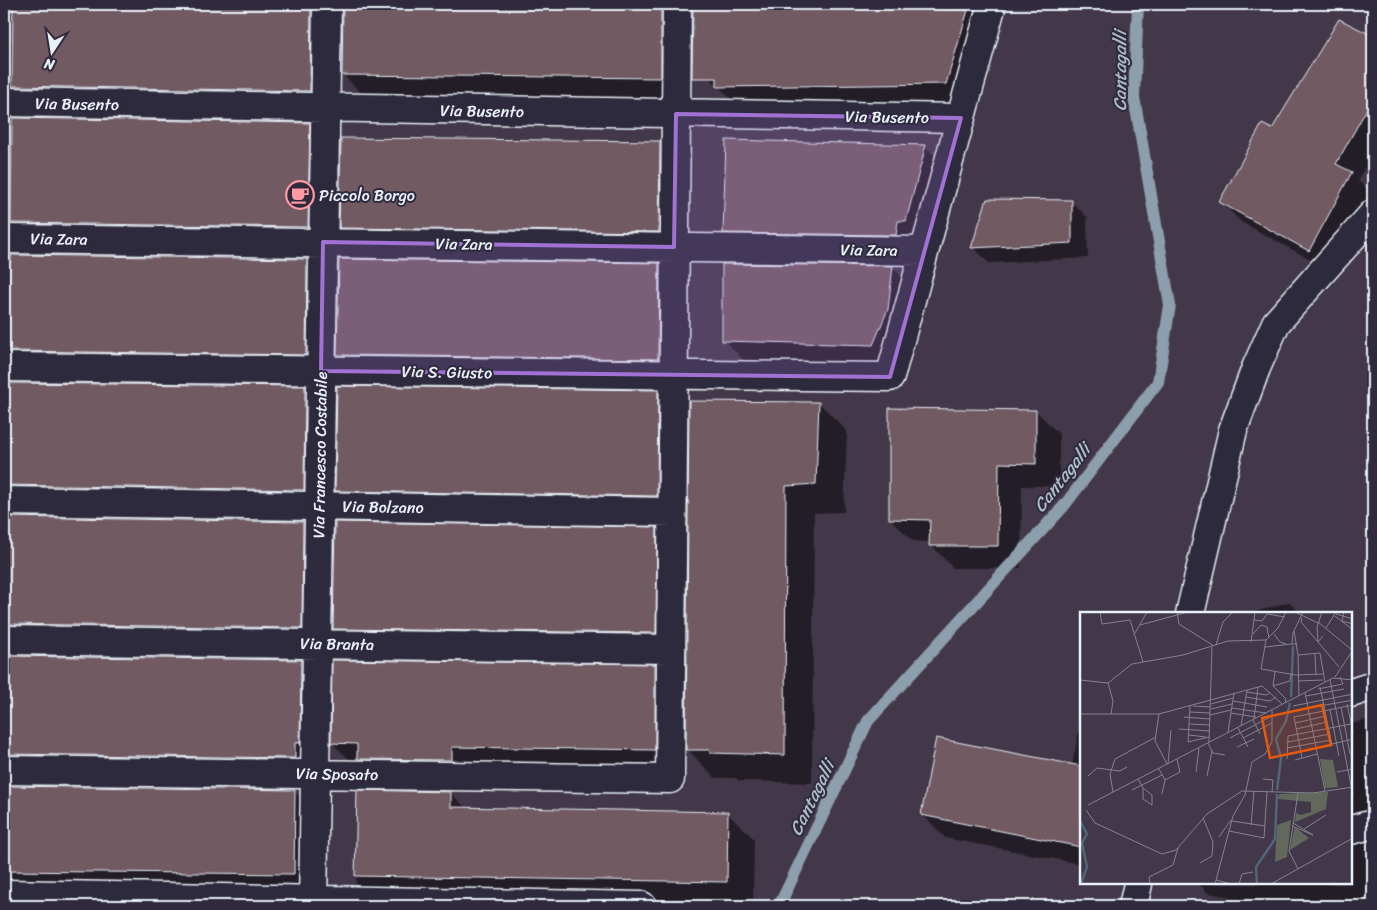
<svg xmlns="http://www.w3.org/2000/svg" width="1377" height="910" font-family="Sriracha,sans-serif">
	<rect width="100%" height="100%" fill="#433849"/>
	<filter id="ink" filterUnits="userSpaceOnUse"><feTurbulence type="fractalNoise" baseFrequency=".02" numOctaves="2"/><feDisplacementMap in="SourceGraphic" scale="10" xChannelSelector="R" yChannelSelector="G"/><feConvolveMatrix kernelMatrix="1 2 1 2 8 2 1 2 1" color-interpolation-filters="sRGB"/></filter>
	<g filter="url(#ink)">
		<path fill="#0007" d="M14 4H315L336 118 23 115 18 119 309 124 336 151 334 254 23 252 19 256 307 260 334 287 332 381 23 380 19 384 305 387 332 414 330 516 23 514 19 518 303 523 330 550 328 655 23 653 19 657 301 661 327 688 326 769 23 783 19 787 294 791 321 817 320 906H4V41H14Z
			M343 4H682L681 103 368 100 343 75Z
			M715 4H999L969 106 741 109 710 78Z
			M1339 20 1373 38V153L1358 180 1372 194 1330 270 1241 222 1221 202 1273 131Z
			M727 141 926 147 948 169 928 243 747 255 724 232Z
			M659 142 688 170 687 260 369 255 340 227Z
			M1071 201 1087 217 1088 258 989 263 973 247Z
			M659 264 687 293 686 386 367 383 338 355Z
			M892 267 915 290 895 367 746 363 724 340Z
			M657 391 685 419V524L364 518 336 490Z
			M690 403H819L847 431 844 512 814 513 812 783 739 781 736 778H715L687 749Z
			M1036 411 1059 434V486H1022L1021 568H953L931 545V542L913 541 890 519Z
			M656 529 684 557 683 661 362 656 334 628Z
			M1289 602 1301 614H1248Z
			M655 666 683 694 682 777 361 771 332 743Z
			M1373 718V906H1197L1231 897 1208 893 1199 884H1351V724Z
			M1081 719V864L945 838 923 815 1072 766Z
			M358 792 451 793 467 809 727 813 754 839 753 906H378L356 884Z"/>
		<g fill="none" stroke-linecap="round" stroke-linejoin="round">
			<path stroke="#8d9eac" stroke-width="12" d="M779 906 868 721 1064 506 1158 382 1170 305 1134 97 1138 4"/>
		</g>
		<path fill="#725a64" stroke="#e8f1f8" d="M13 4H311L310 91 12 86Z
			M343 4H661V78L342 75Z
			M693 5 968 10 946 84 717 87V78H692Z
			M1339 19 1373 36V98L1336 164 1352 172 1309 251 1219 202 1262 124 1272 129Z
			M12 118 310 123 308 227 11 223Z
			M341 138 660 141 659 232 339 228Z
			M726 140 926 145 906 221H898L896 235 723 233Z
			M987 199 1072 200V243L971 248Z
			M11 255 307 259 306 355 8 351V262H11Z
			M339 259 659 263 658 359 337 355Z
			M722 264 893 266 888 309 873 345 722 341Z
			M8 383 305 386 304 490 4 485V399H8Z
			M337 386 658 390 657 496 335 491Z
			M689 401 819 402 816 484 786 486 785 755 710 753V750H686Z
			M889 408 1036 410V464L999 463 998 546H929L930 520 889 519Z
			M4 517 303 522 302 628 4 624Z
			M335 522 657 527 656 633 333 629Z
			M4 656 301 660 300 743H295V758L4 754Z
			M332 660 655 664V750L452 747V760L357 759V744L331 743Z
			M936 738 1081 766V847L921 815Z
			M4 786 295 790 294 874 4 871Z
			M357 790 451 792V807L728 812 727 882 355 876Z"/>
		<g fill="none" stroke-linecap="round" stroke-linejoin="round">
			<defs>
				<path id="minor" d="M4 102 961 118
					M4 239 924 251
					M4 367 890 377 992 4
					M4 501 672 512
					M1190 614 1233 430 1256 368 1276 323 1373 214
					M4 640 671 649
					M1351 693 1373 686
					M4 770 670 779 677 4
					M1351 830 1373 824
					M4 894 642 906
					M313 906 327 4
					M1133 906 1138 884"/>
			</defs>
			<use href="#minor" stroke="#e8f1f8" stroke-width="31"/>
			<use href="#minor" stroke="#2f2a3d" stroke-width="28"/>
		</g>
	</g>
	<path fill="#a171d3" fill-opacity="0.2" stroke="#a171d3" stroke-width="4" stroke-linejoin="round" d="M676 114 961 118 890 377 321 371 323 242 674 247Z"/>
	<defs>
		<symbol id="cafe-ring" viewBox="-11 -11 22 22"><circle r="9.5" fill="#2f2a3d" stroke="#ff9aa2" stroke-width="1.5"/><path d="M-5.5-4.5H6V0H3Q3 3.5 0 3.5H-2.5Q-5.5 3.5-5.5 0ZM3-3.2v2h1.7v-2ZM-6 4.5H4V6H-6Z" fill="#ff9aa2"/></symbol>
	</defs>
	<g fill-rule="evenodd">
		<use href="#cafe-ring" x="284" y="179" width="32" height="32"/>
	</g>
	<g text-anchor="middle" dominant-baseline="central" stroke-width="4" stroke-linejoin="round" paint-order="stroke">
		<g font-size="16" fill="#e8f1f8" stroke="#2f2a3d">
			<text transform="translate(77 104) rotate(1)">Via Busento</text>
			<text transform="translate(482 111) rotate(1)">Via Busento</text>
			<text transform="translate(887 117) rotate(1)">Via Busento</text>
			<text transform="translate(59 239) rotate(1)">Via Zara</text>
			<text transform="translate(464 244) rotate(1)">Via Zara</text>
			<text transform="translate(869 250) rotate(1)">Via Zara</text>
			<text transform="translate(447 372) rotate(1)">Via S. Giusto</text>
			<text transform="translate(320 455) rotate(-89)">Via Francesco Costabile</text>
			<text transform="translate(383 507) rotate(1)">Via Bolzano</text>
			<text transform="translate(337 644) rotate(1)">Via Branta</text>
			<text transform="translate(337 774) rotate(1)">Via Sposato</text>
		</g>
		<g font-size="16" fill="#e8f1f8" stroke="#2f2a3d" text-anchor="start">
			<text x="319" y="195">Piccolo Borgo</text>
		</g>
		<g font-size="18" font-style="italic" fill="#abbac6" stroke="#2f2a3d">
			<text transform="translate(1120 71) rotate(-90)">Cantagalli</text>
			<text transform="translate(1062 478) rotate(-52)">Cantagalli</text>
			<text transform="translate(812 798) rotate(-64)">Cantagalli</text>
		</g>
	</g>
	<g transform="translate(1080 612)">
		<rect width="272" height="272" fill="#433849"/>
		<path d="M240 147 253 148 258 175 245 176ZM248 180 246 197 215 210 216 201 221 203 231 200V190L198 187 199 182ZM211 208 207 245 195 250 197 213ZM216 216 229 226 210 238 214 217Z" fill="#62695c"/>
		<path fill="none" stroke="#50677a" stroke-width="2.5" d="M211 85 213 34M197 178 201 146 196 127 206 109 210 91M0 209 7 222 2 231 7 255 1 272M177 272 176 255 195 227 197 182"/>
		<path fill="none" stroke="#85828f" stroke-width="1" d="M20 0 22 12 50 8 63 50M97 0 99 12 134 34M215 0 238 11M242 0 237 15 238 30 259 55M264 0 262 9 273 12M187 2 205 5M256 2 273 7M255 4 273 18M222 6 221 10 238 30 243 24M174 8 182 9 187 2M238 10 272 38M60 13 108 0M246 16 256 0M214 19 218 43 219 84M55 21 67 0M173 22 181 13 187 15 189 26M194 22 200 30 206 32M186 28 181 57 216 63 243 62M171 30 175 0M217 32H212L213 21 223 0M136 33 143 10 153 0M185 35 212 32M235 42 236 63M218 43 240 41 245 70M195 60 193 74 206 87 205 91M255 65 273 38M0 68 28 71M250 68 273 183M218 69 243 68M28 71 52 52 103 43 148 29 186 28 198 16 206 0M28 71 33 89 31 102M193 74 210 69 211 62M240 75 252 133M238 77 263 72 260 65M167 80 187 83 190 80M225 81 245 179M226 84 264 77M166 85 190 89 196 85M153 89 187 95M131 92 153 86M267 92 273 120M110 94 108 130 129 125M113 94 131 95M213 94 273 82M261 95 270 142M152 96 186 101M131 97 152 92M250 98 259 144M212 99 273 88M110 100 130 101M151 101 176 105M0 102H79L182 74 202 92M79 102 75 129 87 152M130 103 151 98M104 105 130 107M174 107 178 75M173 108 180 122M215 111 246 104M109 112 130 113M161 114 167 78M158 116 168 135M99 117 130 119M216 117 247 110M148 120 154 81M109 123 126 125M150 126 192 104M163 126 192 111M129 130 132 35M208 130 250 122M128 131 133 141 145 143M157 135 174 127M207 136 251 128M207 143 273 127M222 146 214 105 273 93M207 147 208 124 271 112M215 148 237 142M88 152 91 118M79 157 85 168 82 182M116 160 119 136M257 160 273 157M8 164 17 156 40 159 47 155M127 164 132 139M58 167 63 176V187L72 193V183L63 176M183 167 193 168 192 180M85 168 100 160 97 147M52 178 82 163M33 180 30 162 35 147 76 125M218 181 209 239 218 257M8 193 253 66 273 68M6 198 15 211 82 242 96 238 127 202 162 179 233 181 273 175M152 209 185 214M171 213 174 179M212 214 233 223 213 211M224 217 246 203M149 219 184 226 187 180M139 225 151 208M120 251 132 244 133 230 123 206M136 268 151 272M70 272 69 265 93 253 98 236M135 272 153 204 165 183 172 150 185 142 192 130V98M159 272 162 262 173 260M191 272 273 226"/>
		<path fill="#e8590c" fill-opacity="0.15" stroke="#e8590c" stroke-width="2.5" d="M242 93 251 133 190 146 182 106Z"/>
		<rect width="272" height="272" fill="none" stroke="#e8f1f8" stroke-width="2.5"/>
	</g>
	<rect width="1377" height="910" fill="none" stroke="#2f2a3d" stroke-width="20"/>
	<rect x="10" y="10" width="1357" height="890" fill="none" stroke="#e8f1f8" stroke-width="2" filter="url(#ink)"/>
	<g transform="translate(52 52) rotate(192)" stroke="#2f2a3d" stroke-width="4" paint-order="stroke">
	<path d="M0-4L9 19L0 12L-9 19Z" fill="#e8f1f8"/>
	<text y="-8" font-size="14" font-weight="bold" text-anchor="middle" fill="#e8f1f8">N</text>
	</g>
</svg>
